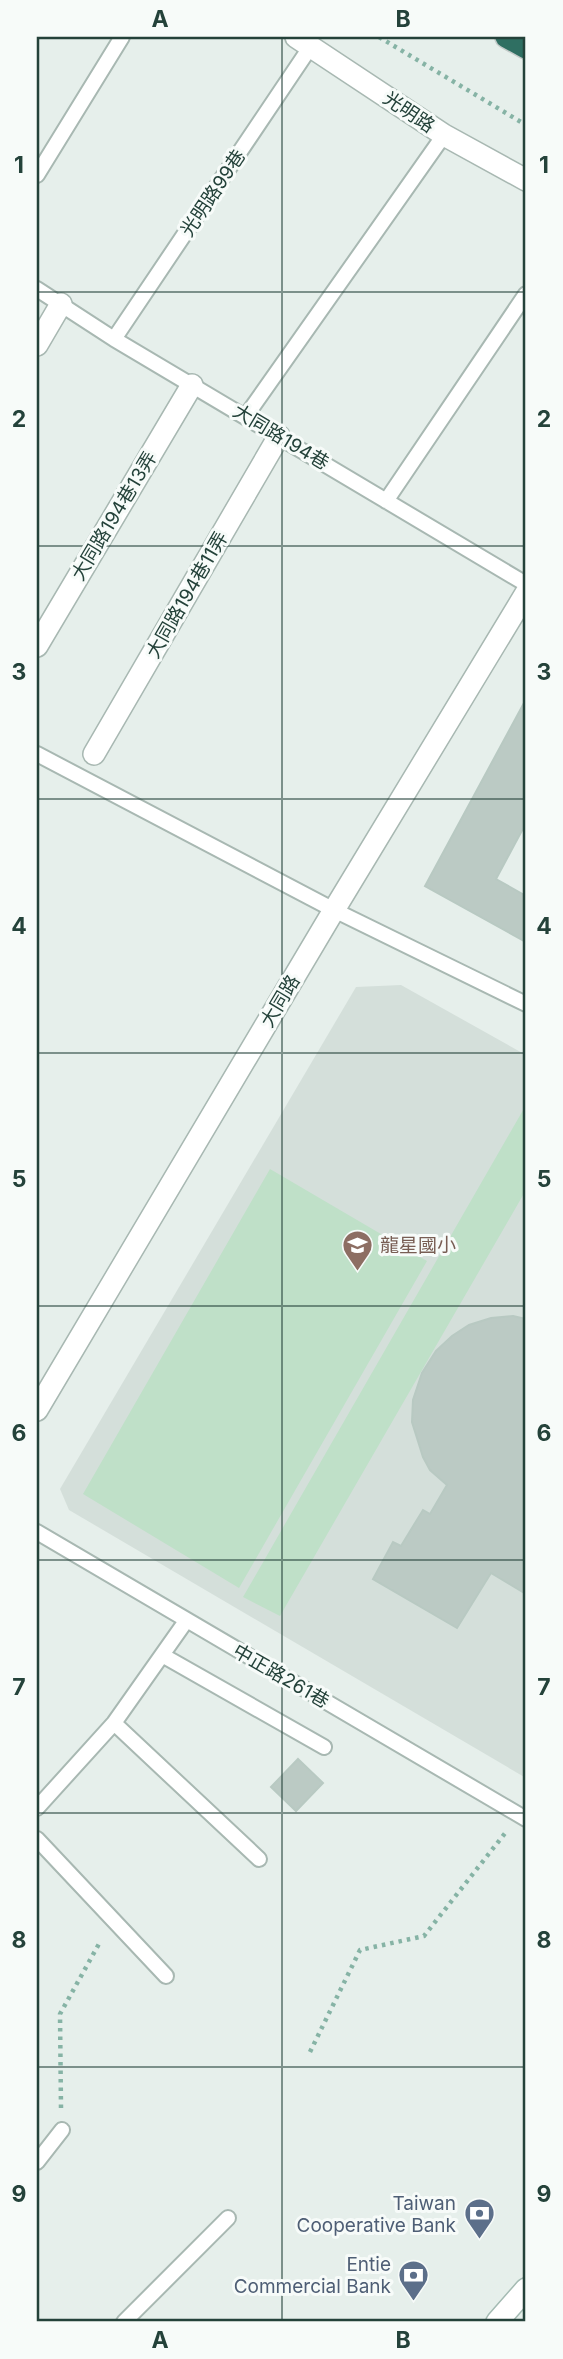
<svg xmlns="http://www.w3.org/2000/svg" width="563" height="2359" font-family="Inter,'Noto Sans TC',sans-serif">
	<rect width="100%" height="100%" fill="#e6efeb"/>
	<path fill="#d4dfda" d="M401 985 526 1055V1778L69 1510 60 1489 356 987Z"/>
	<path fill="#bfe0c8" d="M526 1105V1190L280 1616 243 1597Z
		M270 1169 427 1261 239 1588 83 1494Z"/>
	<path fill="#bbcac4" stroke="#b8c9c2" stroke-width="2" d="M524 703 526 705V823L496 879 526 896V942L425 886Z
		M513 1316 526 1319V1594L491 1573 457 1628 373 1579 393 1542 401 1546 423 1510 430 1514 447 1485 430 1470 423 1457 412 1422 413 1400 422 1373 436 1351 452 1336 469 1325 491 1318Z
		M298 1759 323 1783 296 1811 271 1787Z"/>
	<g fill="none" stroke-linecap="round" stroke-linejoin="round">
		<defs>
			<path id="service" d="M37 175 122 37
				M37 289 114 339 526 584
				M114 339 311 46
				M246 416 444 135
				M386 501 526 294
				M37 754 334 910 526 1004
				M37 1532 526 1819
				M162 1655 324 1747
				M114 1723 259 1859
				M37 1808 114 1723 186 1621
				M37 1839 166 1976
				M37 2162 62 2130
				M124 2322 228 2218"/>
			<path id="minor" d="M296 37 444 135 526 180
				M37 345 61 304
				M37 646 192 385
				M94 754 279 436
				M37 1410 334 910 526 593"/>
			<path id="secondary" d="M497 2322 526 2289"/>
			<path id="motorway" d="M506 37 526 48"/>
		</defs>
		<use href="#service" stroke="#a8b8b2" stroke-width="18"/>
		<use href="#minor" stroke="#a8b8b2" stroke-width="24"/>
		<use href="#secondary" stroke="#a4bbb3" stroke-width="24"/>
		<use href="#motorway" stroke="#c2cac8" stroke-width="24"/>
		<path stroke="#86b3a5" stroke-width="4.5" stroke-dasharray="3.5 5" stroke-linecap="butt" d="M379 37 526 125
			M310 2052 360 1950 424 1936 506 1832
			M61 2108 60 2014 100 1942"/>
		<use href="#service" stroke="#fff" stroke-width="14"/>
		<use href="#minor" stroke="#fff" stroke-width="21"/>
		<use href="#secondary" stroke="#fff" stroke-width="21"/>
		<use href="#motorway" stroke="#2f6f62" stroke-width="21"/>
	</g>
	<path fill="none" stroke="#24423a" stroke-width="2" stroke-opacity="0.55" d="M282 37V2322M37 292H526M37 546H526M37 799H526M37 1053H526M37 1306H526M37 1560H526M37 1813H526M37 2067H526"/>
	<defs>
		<symbol id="school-pin" viewBox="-11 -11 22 30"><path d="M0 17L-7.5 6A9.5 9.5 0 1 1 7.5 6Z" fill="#8d6e63" stroke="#f7fbf9"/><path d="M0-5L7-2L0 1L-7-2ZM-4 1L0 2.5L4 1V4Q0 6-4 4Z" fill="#fff"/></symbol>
		<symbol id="bank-pin" viewBox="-11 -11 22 30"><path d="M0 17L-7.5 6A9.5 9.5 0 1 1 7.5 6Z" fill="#5c6f8a" stroke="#f7fbf9"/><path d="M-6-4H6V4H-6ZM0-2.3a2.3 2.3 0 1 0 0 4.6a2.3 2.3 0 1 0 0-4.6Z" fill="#fff"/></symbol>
	</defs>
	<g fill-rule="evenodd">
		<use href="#school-pin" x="340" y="1228" width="35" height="47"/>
		<use href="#bank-pin" x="462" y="2196" width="35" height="47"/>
		<use href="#bank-pin" x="396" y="2258" width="35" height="47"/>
	</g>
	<g text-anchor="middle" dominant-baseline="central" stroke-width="6" stroke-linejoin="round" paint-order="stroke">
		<g font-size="19" fill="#24423a" stroke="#f7fbf9">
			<text transform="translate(409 112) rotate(34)">光明路</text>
			<text transform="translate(213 193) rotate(-56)">光明路99巷</text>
			<text transform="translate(281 437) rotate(31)">大同路194巷</text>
			<text transform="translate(114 516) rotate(-59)">大同路194巷13弄</text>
			<text transform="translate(187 595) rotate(-60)">大同路194巷11弄</text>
			<text transform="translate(280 1001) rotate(-59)">大同路</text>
			<text transform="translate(281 1676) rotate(30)">中正路261巷</text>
		</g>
		<g font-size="19" fill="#785e54" stroke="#f7fbf9" text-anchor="start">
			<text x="380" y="1245">龍星國小</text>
		</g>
		<g font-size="19" fill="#4e5e75" stroke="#f7fbf9" text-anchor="end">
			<text x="456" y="2203">Taiwan<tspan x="456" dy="22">Cooperative Bank</tspan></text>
			<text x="391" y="2264">Entie<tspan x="391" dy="22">Commercial Bank</tspan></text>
		</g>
	</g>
	<rect width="563" height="2359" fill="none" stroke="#f7fbf9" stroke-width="77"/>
	<rect x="38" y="38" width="486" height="2282" fill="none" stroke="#24423a" stroke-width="2.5"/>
	<g font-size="23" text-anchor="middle" font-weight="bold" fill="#24423a">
		<text x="160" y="27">A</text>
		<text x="403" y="27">B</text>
		<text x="19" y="173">1</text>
		<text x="544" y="173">1</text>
		<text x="19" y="427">2</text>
		<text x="544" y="427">2</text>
		<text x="19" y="680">3</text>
		<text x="544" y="680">3</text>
		<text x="19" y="934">4</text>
		<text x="544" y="934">4</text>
		<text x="19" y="1187">5</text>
		<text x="544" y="1187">5</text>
		<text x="19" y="1441">6</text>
		<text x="544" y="1441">6</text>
		<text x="19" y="1695">7</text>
		<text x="544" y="1695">7</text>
		<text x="19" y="1948">8</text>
		<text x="544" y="1948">8</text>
		<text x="19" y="2202">9</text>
		<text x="544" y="2202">9</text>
		<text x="160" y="2348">A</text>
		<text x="403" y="2348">B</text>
	</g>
</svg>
